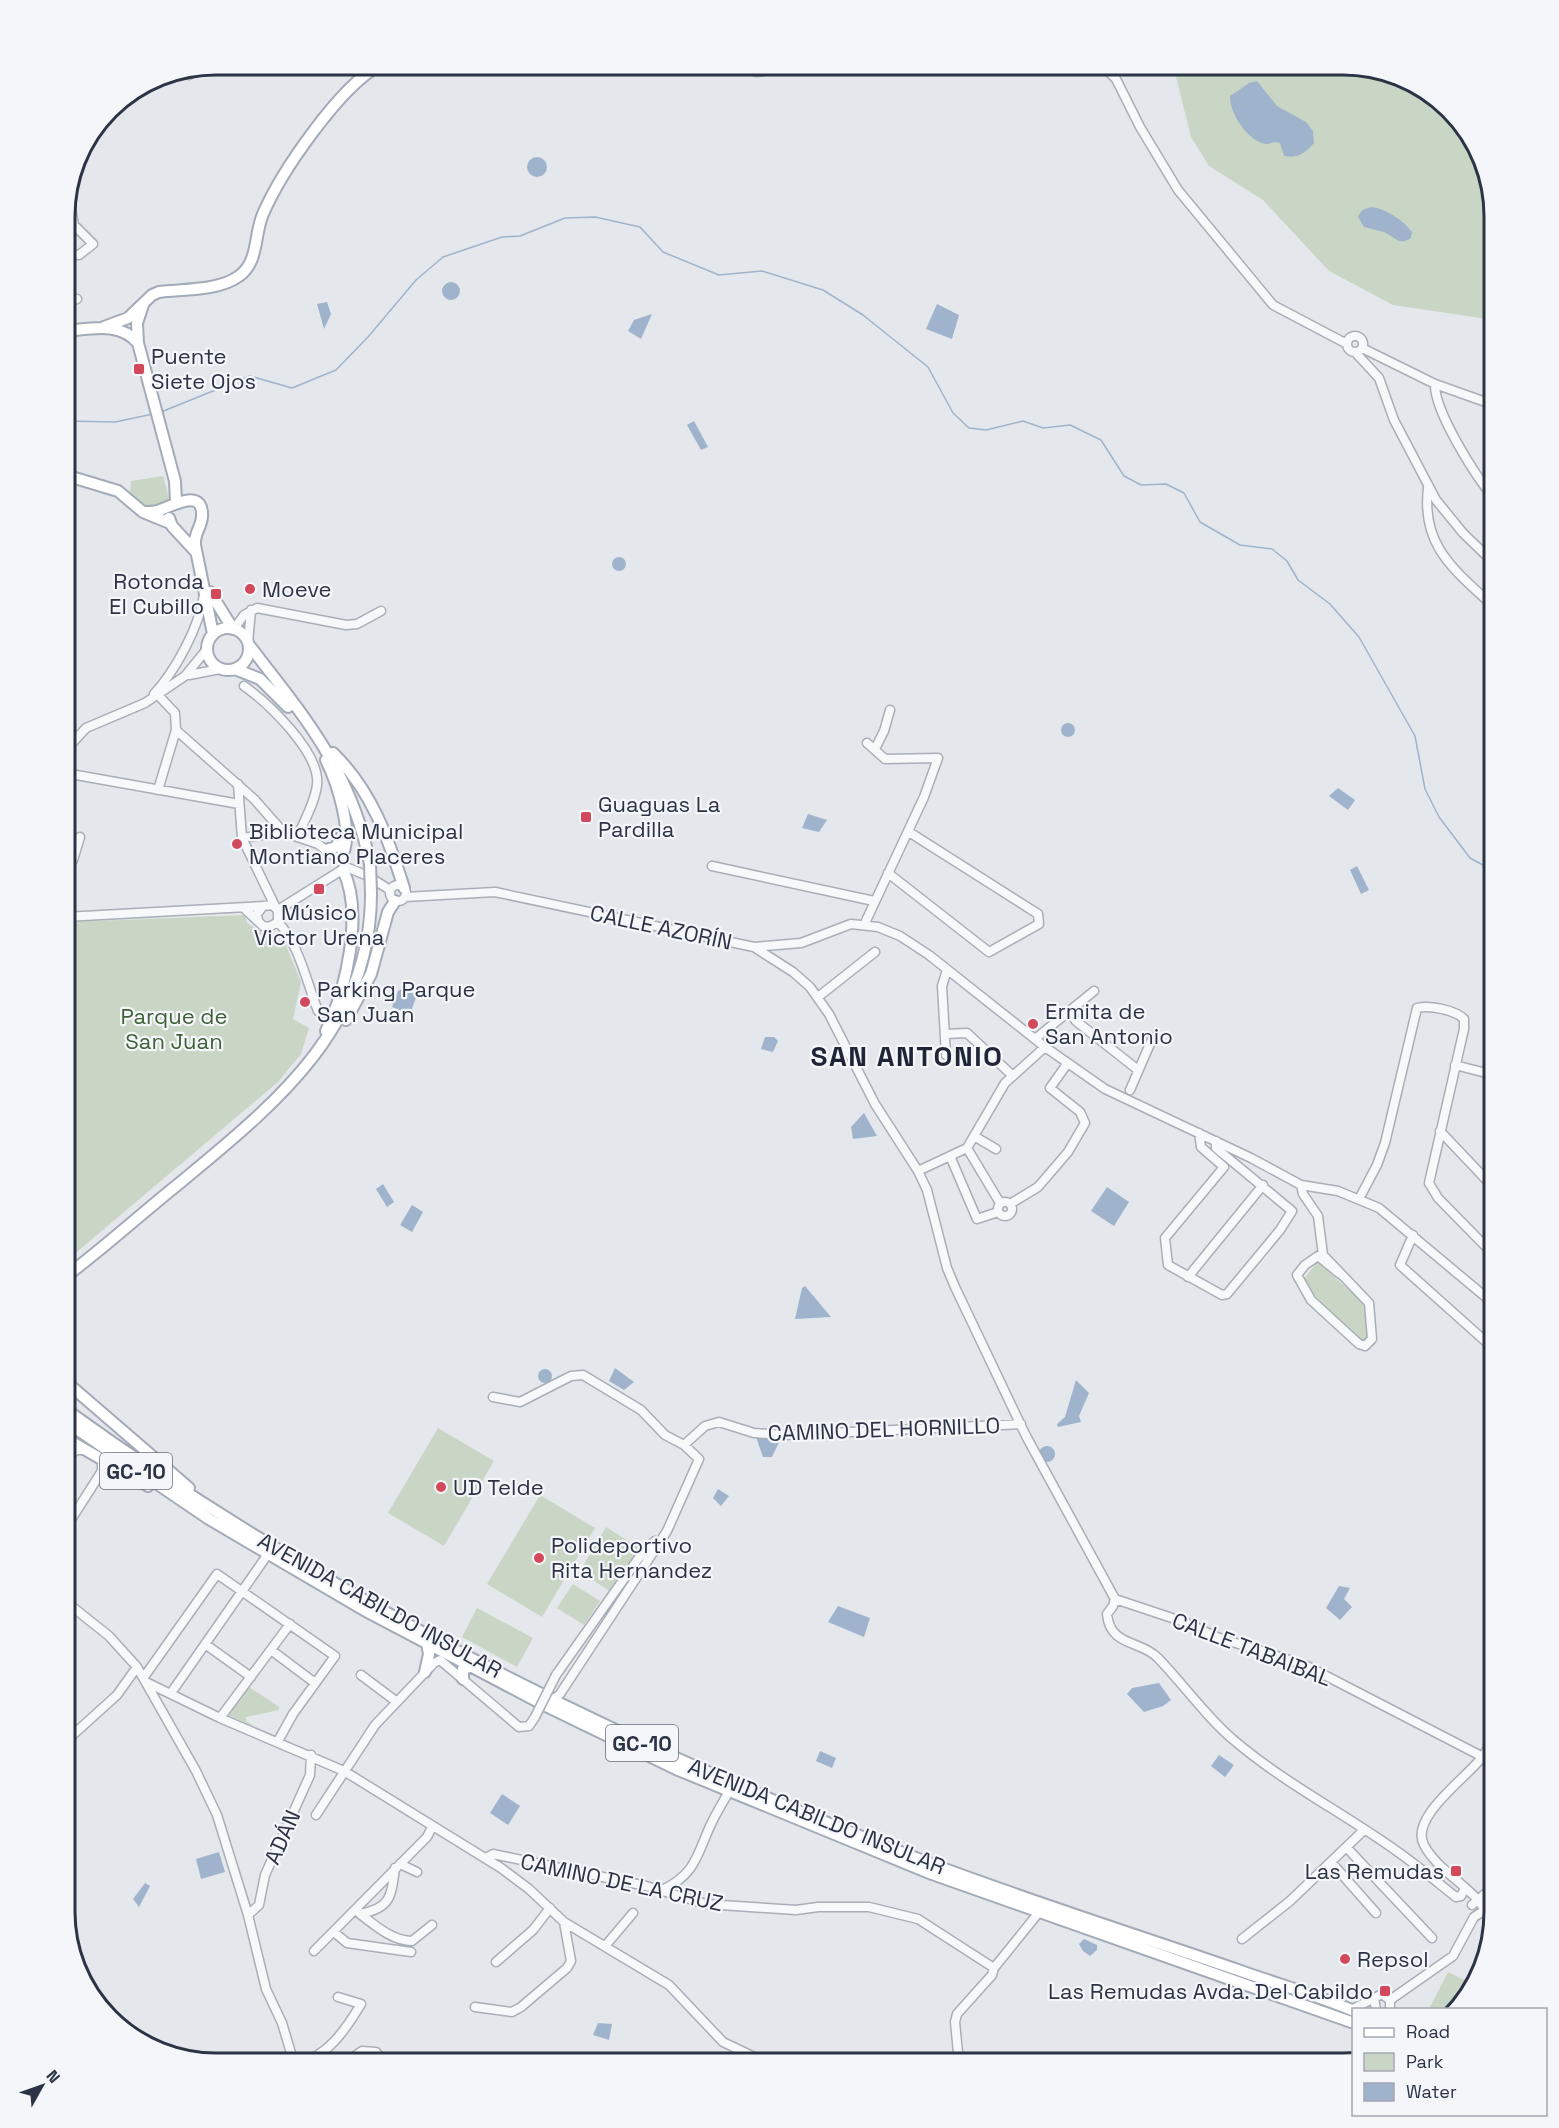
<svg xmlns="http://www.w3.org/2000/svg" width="1559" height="2128" font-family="'Space Grotesk',sans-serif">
	<rect width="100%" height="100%" fill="#e4e7ec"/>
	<path fill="#c9d6c5" d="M1173 65H1353L1419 85 1474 140 1494 216V320L1393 305 1329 271 1263 200 1209 166 1191 137Z
		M163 476 169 498 164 505 144 507 130 495 131 481Z
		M245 915 247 923 277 941 285 943 301 982 293 1019 309 1028 301 1054 278 1082 65 1262V926L69 922Z
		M1317 1262 1363 1302 1368 1337 1365 1341 1360 1340 1315 1296 1304 1279Z
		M438 1428 494 1461 444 1546 388 1513Z
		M540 1495 595 1528 542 1617 487 1584Z
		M606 1527 641 1549 609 1591 580 1571Z
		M573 1584 600 1601 584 1625 557 1608Z
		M477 1608 533 1638 517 1667 462 1637Z
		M249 1687 279 1707V1710L246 1717V1721L255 1727 228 1715Z
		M1448 1972 1475 1985 1474 1987 1452 2009H1429Z"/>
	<path fill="#9fb4cc" d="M1257 81 1277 106 1306 122 1313 131 1314 143C1305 153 1298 159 1284 156L1280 143C1274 141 1271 144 1266 144 1248 142 1229 112 1230 96L1249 83Z
		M527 167a10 10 0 1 1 20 0a10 10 0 1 1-20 0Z
		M1371 207C1385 208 1404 221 1412 232L1411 238C1399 246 1395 237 1384 232 1377 230 1370 229 1364 227L1358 217 1362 210Z
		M442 291a9 9 0 1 1 18 0a9 9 0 1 1-18 0Z
		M327 302 331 314 324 329 317 304Z
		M937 304 959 315 952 339 926 329Z
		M652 314 641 339 628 331 634 320Z
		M694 421 708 447 701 450 687 425Z
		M612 564a7 7 0 1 1 14 0a7 7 0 1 1-14 0Z
		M1061 730a7 7 0 1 1 14 0a7 7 0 1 1-14 0Z
		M1338 788 1355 800 1348 810 1329 796Z
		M808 814 827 820 819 832 802 828Z
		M1357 866 1369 890 1361 894 1350 870Z
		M402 989 417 995 410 1014 392 1007 398 991Z
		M765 1037H774L778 1041 773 1052 761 1049Z
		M864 1113 877 1136 853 1139 851 1127Z
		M383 1184 394 1202 387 1207 376 1189Z
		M1107 1187 1129 1202 1114 1226 1091 1211Z
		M412 1205 423 1212 412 1232 400 1225Z
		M805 1286 831 1317 795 1319 802 1288Z
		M615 1368 634 1382 624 1390 609 1381Z
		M538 1376a7 7 0 1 1 14 0a7 7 0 1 1-14 0Z
		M1076 1380 1089 1393 1079 1416 1081 1422 1058 1427 1057 1424 1065 1417Z
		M756 1437 781 1438 772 1457H763Z
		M1039 1454a8 8 0 1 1 16 0a8 8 0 1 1-16 0Z
		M718 1489 729 1496 721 1506 713 1498Z
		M1339 1586 1350 1588 1344 1599 1352 1607 1340 1620 1326 1608Z
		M838 1606 870 1618 864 1637 828 1622Z
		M1159 1683 1171 1700 1163 1706 1144 1712 1127 1694 1132 1688Z
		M820 1751 836 1758 832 1768 816 1761Z
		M1219 1755 1234 1765 1225 1777 1211 1766Z
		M502 1794 520 1806 508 1825 490 1813Z
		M219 1852 225 1872 201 1879 196 1859Z
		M145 1883 150 1886 139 1907 133 1899Z
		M1084 1939 1097 1945V1950L1090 1956 1083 1951 1079 1944Z
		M598 2023 612 2024 609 2040 593 2035Z"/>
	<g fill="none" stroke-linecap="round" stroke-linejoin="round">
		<path stroke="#9fb4cc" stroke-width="1.5" d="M161 412 250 376 292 388 336 370 368 337 416 280 443 257 502 237 520 236 565 218 595 217 640 227 663 252 719 275 762 271 823 290 863 315 928 367 953 413 969 428 986 430 1023 421 1043 428 1070 425 1101 440 1124 476 1141 485 1166 484 1184 493 1200 522 1240 545 1272 549 1287 561 1298 580 1330 604 1359 637 1415 736 1425 789 1439 817 1470 858 1494 871
			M65 421 115 422 153 414"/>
		<defs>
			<path id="minor" d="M732 65 757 72 805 65
				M1102 65 1116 79 1140 127 1178 190 1273 305 1347 344
				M182 71 189 75
				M65 254 79 255 93 244 74 225 68 193
				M65 304 77 299
				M1347 344a8 8 0 1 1 16 0a8 8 0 1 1-16 0Z
				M1362 348 1435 384 1494 405
				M1355 352 1379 378 1394 420 1436 500 1463 533 1494 563
				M1435 384C1434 411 1476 477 1494 498
				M1428 488C1421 547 1455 570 1494 607
				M234 629 244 615 257 608 346 625 357 624 381 611
				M248 643 251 610
				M189 675 220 669
				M244 686C268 703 321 753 317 785 315 802 304 822 297 837
				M154 694C176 670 199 627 204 595
				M176 730 254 799 283 832 318 844 335 857
				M875 749 884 731 890 710
				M65 751 86 728 145 703 185 676 207 649
				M65 773 239 804
				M238 784 242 838 275 906
				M158 790 176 730 175 713 158 695
				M242 838 283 832
				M712 866 874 901
				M346 867 368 876 390 890
				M65 872 73 860 80 837
				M888 873 989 952 1039 924 1038 914 909 832
				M390 893a8 8 0 1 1 16 0a8 8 0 1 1-16 0Z
				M405 897 495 892 754 947 801 943 851 924 878 927 900 936 929 955 1045 1047 1105 1089 1251 1158 1301 1185 1338 1191 1379 1208 1494 1304
				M245 909 263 926 269 927 278 922V910L272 905 263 906 257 914 258 920
				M278 910 345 868
				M65 917 263 906
				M278 922C299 944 307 983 318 1011L329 1015 336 1008
				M865 923 924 797 938 758 885 759 867 743
				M754 947 793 972 810 987 829 1014 875 1104 918 1171 927 1190 947 1268 955 1287 1026 1436 1115 1599
				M818 997 875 952
				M1069 1012 1076 1021 1138 1070
				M945 1034 967 1033 1013 1076
				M1035 1039 1094 991
				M946 1055 942 986 947 970
				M1455 1065 1494 1075
				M1130 1090 1153 1037
				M1494 1111V1103
				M1440 1131 1494 1188
				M1199 1133 1201 1147 1224 1167 1165 1238 1168 1265 1222 1295 1227 1294 1280 1230 1292 1211 1216 1148V1141
				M974 1136 996 1149
				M967 1148 1000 1203
				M950 1156 977 1219 998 1212
				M918 1171 967 1148 1005 1083 1045 1047
				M1301 1185 1303 1194 1318 1216 1323 1255 1369 1303 1372 1339 1365 1346 1359 1344 1311 1300 1297 1275 1305 1265 1318 1256 1340 1274
				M1359 1199 1377 1165 1385 1143 1417 1008C1430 1005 1455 1010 1464 1019V1029L1429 1183 1438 1198 1494 1255
				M998 1209a7 7 0 1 1 14 0a7 7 0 1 1-14 0Z
				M1010 1204 1038 1187 1068 1152 1085 1123 1080 1112 1050 1088 1067 1064
				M1413 1235 1400 1265 1494 1349
				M1188 1277 1263 1185
				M493 1397 520 1402 571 1376 583 1375 641 1410 665 1435 684 1445 699 1459 667 1531 560 1694 553 1700
				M684 1445 705 1426 719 1422 754 1433 785 1435 1021 1424
				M65 1457 77 1450H85
				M65 1529 102 1471V1460
				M1115 1599 1113 1606 1107 1614C1110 1647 1141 1640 1158 1658 1185 1686 1206 1717 1236 1742 1286 1784 1345 1814 1398 1852 1418 1866 1437 1882 1456 1897L1461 1896 1465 1888
				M1115 1599 1187 1623 1217 1637 1305 1665 1483 1757
				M65 1601 109 1636 137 1667 196 1771 217 1815 248 1915 266 1989 282 2023 294 2063
				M205 1644 251 1677
				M271 1650 315 1683
				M361 1675 397 1702
				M556 1675 638 1559 655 1541
				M144 1677 217 1574 335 1656 293 1714 278 1741
				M148 1683 220 1718 344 1771 501 1868 529 1889 564 1922 669 1985 723 2042 767 2063
				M171 1693 268 1554
				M220 1718 290 1624
				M65 1742 117 1695 137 1667
				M316 1815 375 1725 434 1663 440 1660 519 1727 529 1726 535 1717
				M1494 1846 1491 1841 1494 1838
				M1347 1848 1432 1938
				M486 1858 493 1854 646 1886 706 1904 796 1910 818 1907H869L918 1919 994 1968
				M1331 1862 1376 1913
				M400 1864 417 1872
				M662 1890C697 1874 697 1853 712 1822 717 1812 723 1802 728 1793
				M1472 1905 1494 1886
				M358 1912 360 1914C391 1908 391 1897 395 1868
				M360 1914C375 1925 392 1941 412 1941L432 1925
				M248 1915 259 1905 265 1875 310 1775 311 1755
				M1492 1921C1487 1913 1482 1905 1476 1898 1460 1881 1435 1866 1424 1845 1409 1817 1468 1777 1483 1756 1490 1747 1492 1737 1494 1726
				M334 1932 347 1943 411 1952
				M1242 1939 1290 1901 1364 1830
				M606 1945 633 1913
				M314 1951 427 1837 432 1827
				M496 1962 533 1930 550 1908
				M1374 1998 1376 2010
				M1390 2000 1453 1956 1474 1917 1485 1910
				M475 2007 512 2012 521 2007 567 1968 571 1961 564 1922
				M1351 2010 1382 1994 1390 2000V2010
				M297 2063C327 2058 346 2029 361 2004L338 1997
				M345 2063 362 2051 376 2052 385 2063
				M959 2063 955 2022 957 2014 992 1975 994 1968 1040 1911"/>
			<path id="major" d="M143 305 137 323 138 343 175 481 176 502
				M104 327 128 318 152 295 159 292C183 289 219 291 239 276 259 262 254 234 263 214 281 172 340 86 380 65
				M65 331C90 329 120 321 138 343
				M65 475 118 491 143 512 170 523
				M143 512C147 512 153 512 157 511 169 508 204 485 202 517 201 528 194 533 195 545L213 634
				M169 518 172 526 196 552
				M210 592 233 629
				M207 649a21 21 0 1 1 42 0a21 21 0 1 1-42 0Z
				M249 645C304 716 352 772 370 864
				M235 669 260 679 288 707
				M333 753C372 791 388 838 404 888
				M326 760C337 782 355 836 341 857
				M326 850 336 847 345 830
				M346 1020 371 974 388 912 395 901
				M326 1031C346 990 364 913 343 870
				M65 1277C105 1247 142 1213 181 1182 275 1104 371 1028 371 894
				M65 1381 189 1488
				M65 1409C328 1599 623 1746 926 1862 1029 1901 1134 1934 1238 1970 1277 1984 1316 1995 1354 2011
				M65 1421 209 1519 364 1610 548 1707 676 1769 932 1874 1354 2023
				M65 1438 148 1486
				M425 1672 429 1654 427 1643
				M463 1679V1669L470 1667"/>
		</defs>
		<use href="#minor" stroke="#a9aeb7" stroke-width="11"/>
		<use href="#major" stroke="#a3abb8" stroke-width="14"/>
		<use href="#minor" stroke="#f7f8fa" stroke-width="8"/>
		<use href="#major" stroke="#fff" stroke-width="10"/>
		<defs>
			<path id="minor-bridge" d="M535 1717 556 1675"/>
			<path id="major-bridge" d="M370 864 371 894"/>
		</defs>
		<use href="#minor-bridge" stroke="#a9aeb7" stroke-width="11" stroke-linecap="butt"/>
		<use href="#major-bridge" stroke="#a3abb8" stroke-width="14" stroke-linecap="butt"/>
		<use href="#minor-bridge" stroke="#f7f8fa" stroke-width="8"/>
		<use href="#major-bridge" stroke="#fff" stroke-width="10"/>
	</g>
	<g fill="#d1495b" stroke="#f4f6f9" stroke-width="2">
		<rect x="133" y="363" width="12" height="12" rx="3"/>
		<circle cx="250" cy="589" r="6"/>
		<rect x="210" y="588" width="12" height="12" rx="3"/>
		<rect x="580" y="811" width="12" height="12" rx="3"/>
		<circle cx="237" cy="844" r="6"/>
		<rect x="313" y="883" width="12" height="12" rx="3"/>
		<circle cx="305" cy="1002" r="6"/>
		<circle cx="1033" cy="1024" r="6"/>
		<circle cx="441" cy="1487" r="6"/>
		<circle cx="539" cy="1558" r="6"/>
		<rect x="1450" y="1865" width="12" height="12" rx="3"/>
		<circle cx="1345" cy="1959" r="6"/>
		<rect x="1379" y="1985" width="12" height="12" rx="3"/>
	</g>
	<g text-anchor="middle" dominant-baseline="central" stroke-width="4.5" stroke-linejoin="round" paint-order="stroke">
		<g fill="#f4f6f9" stroke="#676e7b" stroke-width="1.5">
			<rect x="100" y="1453" width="72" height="36" rx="4.5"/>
			<rect x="606" y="1725" width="72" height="36" rx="4.5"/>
		</g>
		<g font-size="21" font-weight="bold" fill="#2b3445">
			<text x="136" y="1471">GC-10</text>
			<text x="642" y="1743">GC-10</text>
		</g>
		<g font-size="22" fill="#2b3445" stroke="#f4f6f9" text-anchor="start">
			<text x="151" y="356">Puente<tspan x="151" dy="25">Siete Ojos</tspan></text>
			<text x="204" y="581" text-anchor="end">Rotonda<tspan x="204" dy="25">El Cubillo</tspan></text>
			<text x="262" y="589">Moeve</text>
			<text x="598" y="804">Guaguas La<tspan x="598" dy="25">Pardilla</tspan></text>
			<text x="249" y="831">Biblioteca Municipal<tspan x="249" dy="25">Montiano Placeres</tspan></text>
			<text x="319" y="912" text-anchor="middle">Músico<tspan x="319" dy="25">Victor Urena</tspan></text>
			<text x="317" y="989">Parking Parque<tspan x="317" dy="25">San Juan</tspan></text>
			<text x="1045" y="1011">Ermita de<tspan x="1045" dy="25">San Antonio</tspan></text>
			<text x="453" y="1487">UD Telde</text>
			<text x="551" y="1545">Polideportivo<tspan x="551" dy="25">Rita Hernandez</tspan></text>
			<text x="1444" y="1871" text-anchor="end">Las Remudas</text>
			<text x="1357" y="1959">Repsol</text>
			<text x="1373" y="1991" text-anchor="end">Las Remudas Avda. Del Cabildo</text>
		</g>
		<g font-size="22" fill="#2b3445" stroke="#f4f6f9">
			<text transform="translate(661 927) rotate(12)">CALLE AZORÍN</text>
			<text transform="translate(884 1429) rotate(-2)">CAMINO DEL HORNILLO</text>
			<text transform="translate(380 1605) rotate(29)">AVENIDA CABILDO INSULAR</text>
			<text transform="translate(1252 1649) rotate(21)">CALLE TABAIBAL</text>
			<text transform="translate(817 1816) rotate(22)">AVENIDA CABILDO INSULAR</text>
			<text transform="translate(282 1837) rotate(-66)">ADÁN</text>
			<text transform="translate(622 1882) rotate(12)">CAMINO DE LA CRUZ</text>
		</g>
		<g font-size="22" fill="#3f6138" stroke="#f4f6f9">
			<text x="174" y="1016">Parque de<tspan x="174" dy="25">San Juan</tspan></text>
		</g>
		<g font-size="28" font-weight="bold" letter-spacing="1.5" fill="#1d2536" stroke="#f4f6f9">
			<text x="907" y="1056">SAN ANTONIO</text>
		</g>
	</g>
	<path d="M0 0H1559V2128H0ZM216 75H1343A141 141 0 0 1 1484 216V1912A141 141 0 0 1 1343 2053H216A141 141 0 0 1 75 1912V216A141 141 0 0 1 216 75Z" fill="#f4f6f9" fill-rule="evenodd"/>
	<path fill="none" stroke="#2b3445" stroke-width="3" d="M216 75H1343A141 141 0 0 1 1484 216V1912A141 141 0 0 1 1343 2053H216A141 141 0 0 1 75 1912V216A141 141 0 0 1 216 75Z"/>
	<rect x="1352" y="2008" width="195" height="108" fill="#f4f6f9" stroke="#a4a8b1" stroke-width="1.5"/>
	<rect x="1364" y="2028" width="30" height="9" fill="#ffffff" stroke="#a4a8b1" stroke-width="1.5"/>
	<text x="1406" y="2038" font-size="18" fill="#2b3445">Road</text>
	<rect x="1364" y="2053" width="30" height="18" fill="#c9d6c5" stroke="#a4a8b1" stroke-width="1.5"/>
	<text x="1406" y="2068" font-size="18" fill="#2b3445">Park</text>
	<rect x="1364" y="2083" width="30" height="18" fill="#9fb4cc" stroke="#a4a8b1" stroke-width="1.5"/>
	<text x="1406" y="2098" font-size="18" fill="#2b3445">Water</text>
	<g transform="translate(42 2086) rotate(50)" stroke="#f4f6f9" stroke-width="4.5" paint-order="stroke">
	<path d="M0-4.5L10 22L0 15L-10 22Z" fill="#2b3445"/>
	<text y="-9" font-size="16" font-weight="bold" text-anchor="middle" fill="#2b3445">N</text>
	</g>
</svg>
